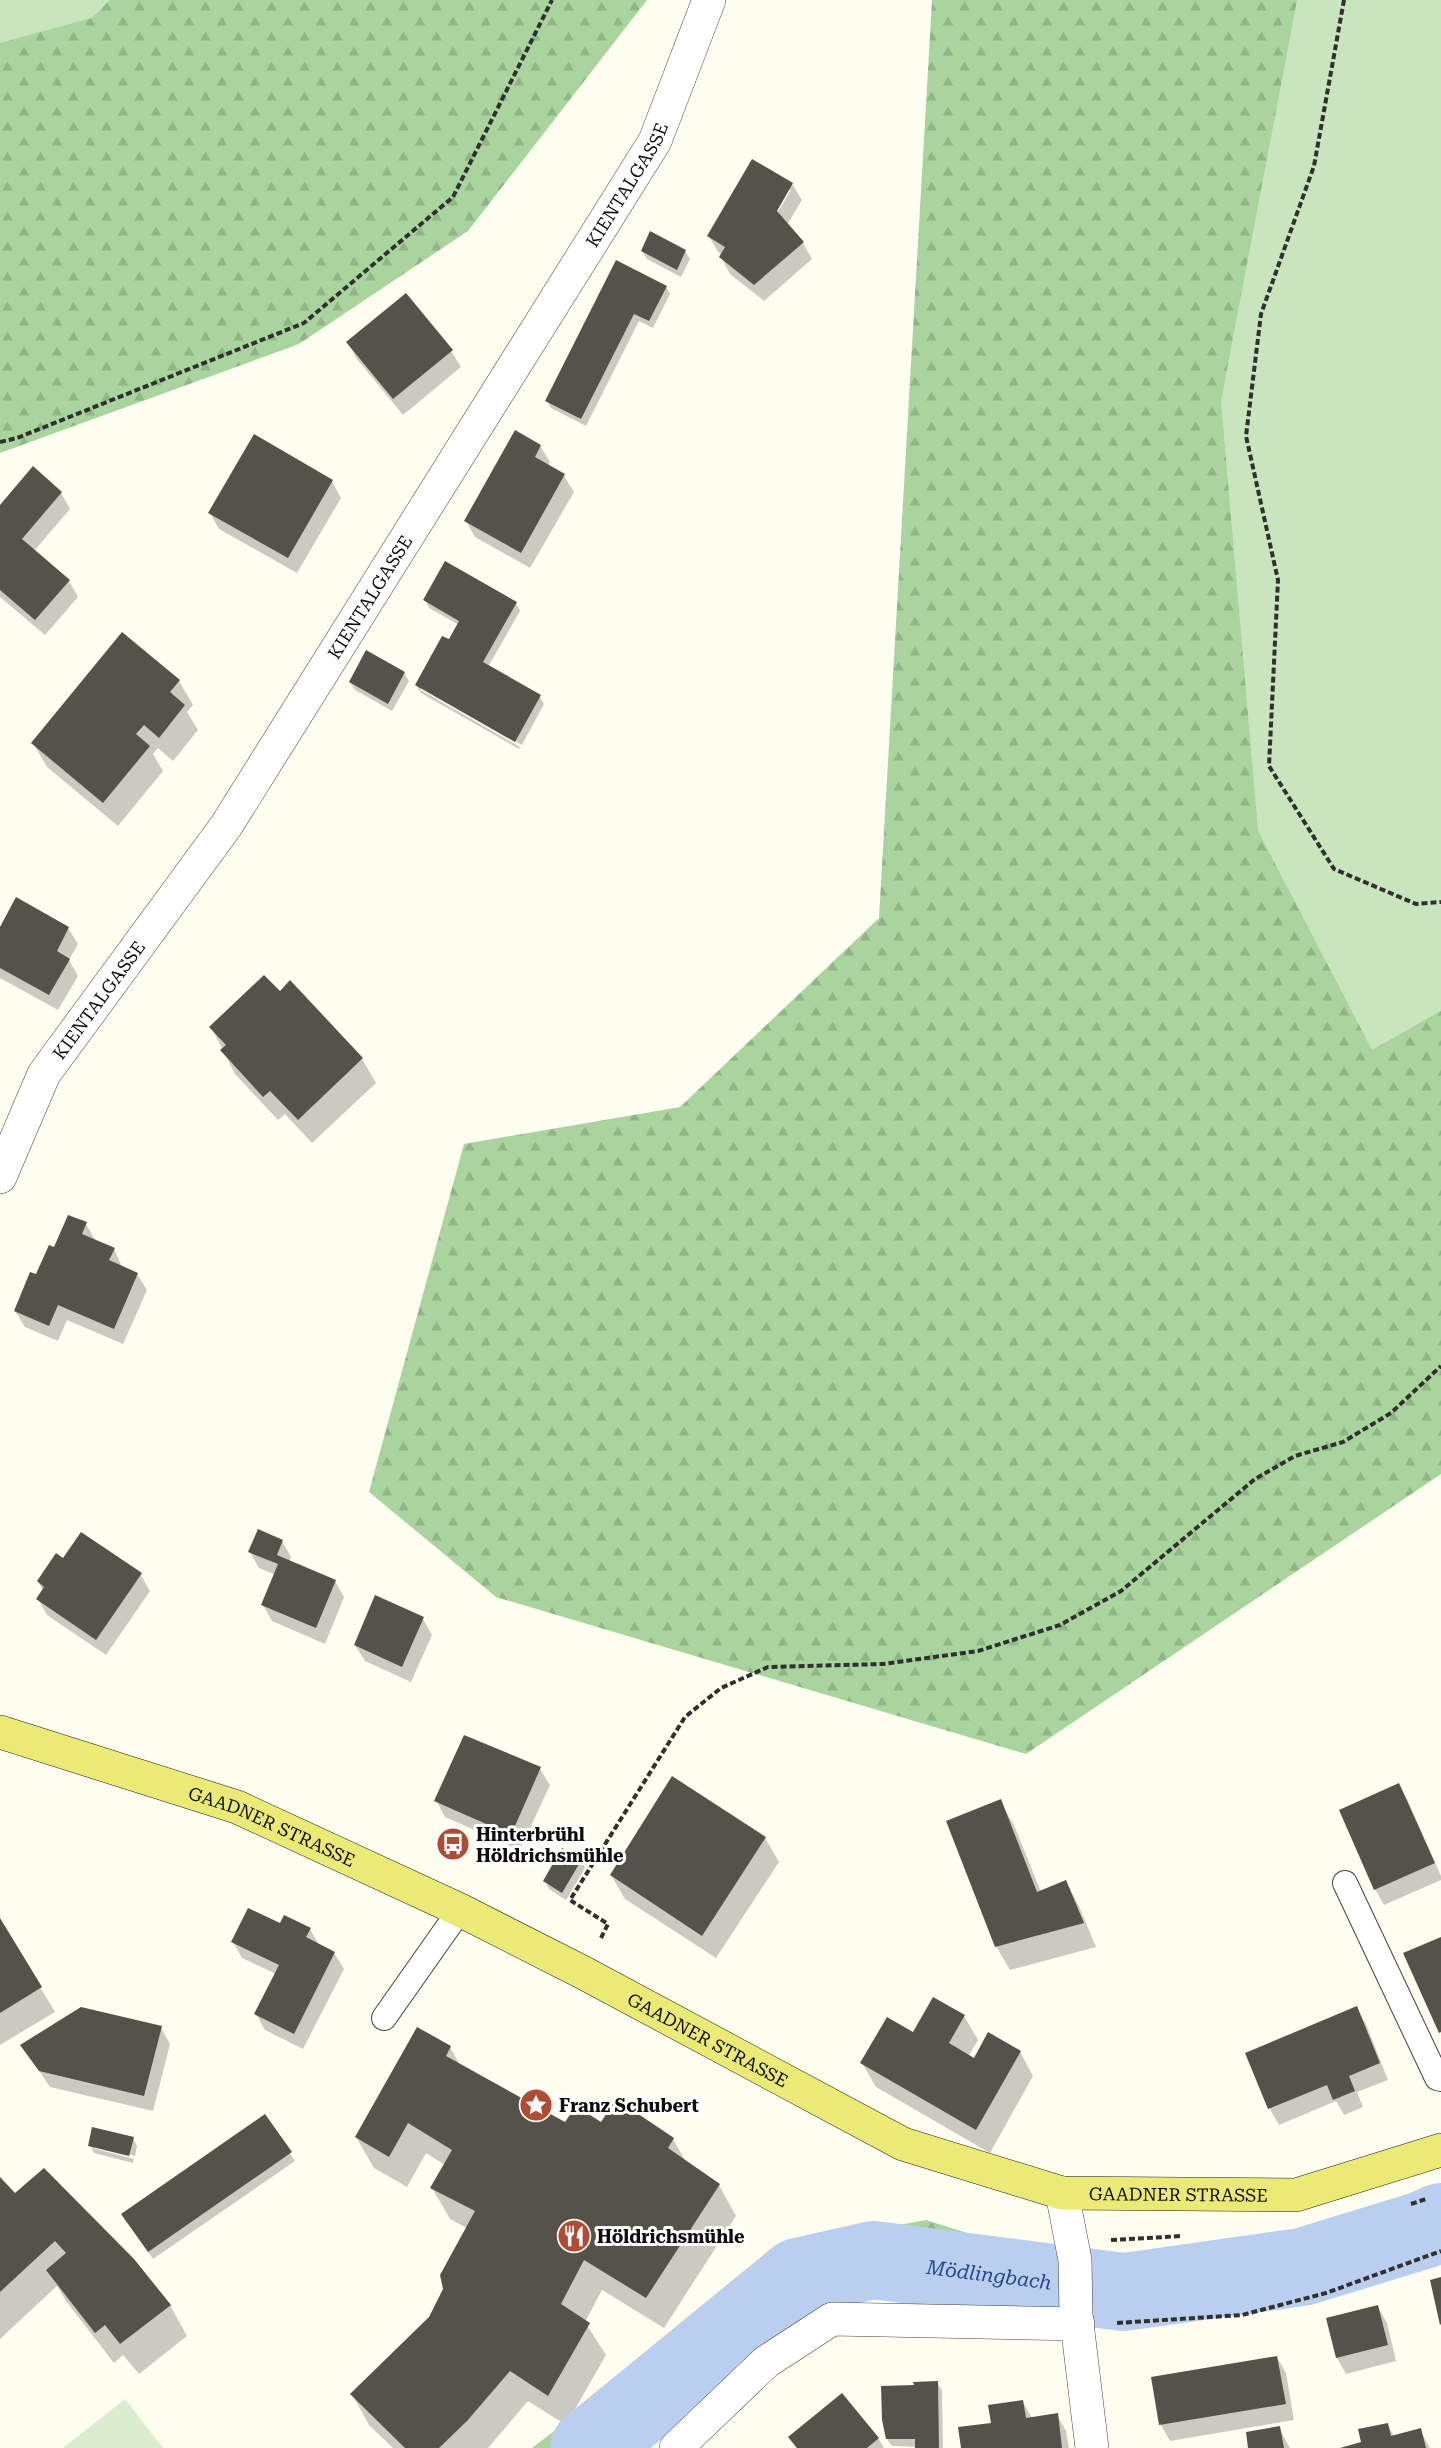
<svg xmlns="http://www.w3.org/2000/svg" width="1441" height="2448" font-family="'Roboto Serif',serif">
	<defs>
		<pattern id="forest-firs" width="22" height="20" patternUnits="userSpaceOnUse" patternTransform="scale(1.5)"><rect width="22" height="20" fill="#a9d49e"/><path d="M5 1l3.5 6h-7zM16 11l3.5 6h-7z" fill="#90b587"/></pattern>
	</defs>
	<rect width="100%" height="100%" fill="#fdfdf0"/>
	<path fill="url(#forest-firs)" d="M0 0H647L468 231 299 344 0 453Z
		M932 0H1441V1474L1026 1754 496 1597 369 1492 464 1144 680 1107 879 918Z
		M926 2220 1037 2255 1045 2299 933 2286 794 2304 752 2361 643 2448H532L669 2343 782 2247Z"/>
	<path fill="#c8e5bd" d="M0 0H110L92 18 0 43Z
		M1297 0H1441V1011L1372 1050 1258 831 1221 401Z"/>
	<path fill="#dbedce" d="M125 2399 163 2448H63Z"/>
	<path fill="#0003" fill-rule="evenodd" d="M792 184 802 200 787 225 803 243 812 259 764 301 730 274 721 257 722 255 718 252 709 236ZM788 190H791L774 218 772 217Z
		M642 251H685L690 259 681 277 647 259Z
		M617 262 666 287 670 294 653 328 639 321 586 426 551 408 547 401Z
		M348 343 451 351 461 367 403 415 357 359Z
		M540 446 550 462 548 466 564 476 574 492 530 568 475 537 466 521Z
		M332 481 341 498 297 573 219 529 210 513Z
		M61 493 70 509 34 551 69 581 78 597 45 635 0 597V508Z
		M425 600 516 603 520 611 488 667 540 697 544 704 522 745 421 687V690L520 747 519 749 421 693 416 685 450 641 459 625 429 608Z
		M404 673 409 681 392 711 355 690 350 682Z
		M179 681 193 705 187 712 198 730 173 761 158 748 153 754 163 771 118 826 47 767 33 743Z
		M68 928 78 944 69 960 78 976 58 1010 0 978V930Z
		M290 983 362 1059 376 1083 312 1143 285 1114 278 1120 235 1074 211 1027 280 993Z
		M86 1224 95 1240 114 1249 122 1267 137 1274 147 1290 123 1344 67 1320 58 1341 25 1327 15 1311 55 1249Z
		M282 1541 291 1557 289 1562 335 1581 344 1597 325 1644 272 1621 263 1605 276 1575 259 1568 250 1552Z
		M64 1560 140 1574 150 1591 106 1655 47 1615 38 1599 43 1590 38 1582Z
		M423 1619 432 1635 411 1682 365 1661 355 1645Z
		M465 1737 540 1769 550 1785 520 1850 445 1817 436 1800Z
		M1399 1785 1408 1801 1441 1876V1880L1384 1905 1375 1889Z
		M1000 1801 1014 1825 1041 1892 1066 1882 1079 1906 1096 1947 1010 1970 996 1946Z
		M765 1838 779 1862 716 1958 625 1899 611 1875Z
		M581 1860 585 1868 566 1900 549 1889 545 1881Z
		M0 1921 55 2012 0 2045Z
		M280 1925 310 1929 319 1945 334 1953 344 1969 303 2049 265 2030 256 2014 276 1974 242 1958 233 1942Z
		M1356 2008 1366 2024 1388 2080 1357 2092 1363 2107 1344 2115 1336 2101 1279 2125 1270 2109 1247 2053Z
		M964 2016 978 2040 968 2057 974 2060 1020 2052 1033 2076 990 2153 876 2087 862 2063 913 2034Z
		M161 2028 170 2044 153 2111 50 2087 22 2045Z
		M450 2047 460 2065 566 2124H601L673 2139 686 2162 719 2185 736 2216 664 2328 602 2290 585 2322 606 2355 566 2425 528 2401 488 2448H393L369 2425 352 2394 430 2318 445 2289 467 2228 450 2219 432 2188 445 2165 426 2153 407 2187 374 2168 356 2137Z
		M264 2116 295 2161 153 2259 128 2222Z
		M133 2138 137 2146 135 2156 93 2145V2148L134 2159 133 2163 94 2153 90 2145Z
		M0 2179 15 2195 170 2305 187 2336 139 2374 123 2355 114 2363 66 2301 57 2286 0 2339Z
		M1378 2307 1387 2323 1396 2361 1346 2374 1337 2358Z
		M1277 2357 1286 2373 1294 2420 1170 2441 1161 2425 1153 2379Z
		M937 2383 942 2390 943 2448 892 2446 887 2439 916 2387Z
		M1023 2402 1032 2418 1057 2415 1066 2431 1069 2448H962Z
		M1387 2424 1394 2436 1420 2430 1430 2448H1343L1363 2443Z
		M1279 2428 1290 2448H1250Z
		M790 2437 878 2438 884 2448H796Z"/>
	<g fill="none" stroke-linecap="round" stroke-linejoin="round">
		<path stroke="#bacff0" stroke-width="78" id="s1" d="M589 2448 798 2277 873 2260 1124 2292 1302 2267 1423 2230 1441 2222"/>
	</g>
	<path fill="#55524b" d="M752 159 793 183 777 211 804 242 754 285 719 257 725 247 707 236Z
		M650 231 686 250 677 270 641 251Z
		M616 260 667 286 649 321 634 314 581 419 545 401Z
		M406 293 453 350 393 399 346 342Z
		M515 430 541 445 535 457 565 474 521 553 464 521Z
		M254 434 333 480 288 558 208 513Z
		M33 466 62 492 22 539 70 580 35 620 0 590V505Z
		M445 561 517 602 483 662 541 695 515 742 415 685 442 636 449 639 459 621 423 600Z
		M122 632 180 680 170 692 185 705 159 738 144 725 136 734 150 746 103 803 31 743Z
		M366 650 405 672 388 704 349 682Z
		M16 897 69 927 57 951 70 959 49 995 0 968V927Z
		M264 975 280 991 290 980 363 1058 298 1120 270 1091 263 1097 220 1050 226 1045 209 1027Z
		M68 1215 87 1222 82 1234 115 1248 109 1260 138 1273 114 1329 58 1305 49 1326 14 1311 30 1272 36 1274 49 1245 54 1247Z
		M258 1529 283 1540 277 1555 336 1580 316 1628 261 1605 278 1564 248 1552Z
		M81 1532 142 1573 96 1640 36 1599 44 1587 37 1581 56 1553 63 1558Z
		M375 1595 424 1617 402 1667 354 1645Z
		M464 1735 541 1767 511 1835 434 1801Z
		M672 1776 766 1837 702 1936 610 1875Z
		M1399 1783 1435 1863 1374 1890 1339 1810Z
		M1001 1799 1037 1892 1066 1880 1084 1923 995 1947 946 1821Z
		M562 1848 582 1859 562 1893 543 1881Z
		M248 1908 280 1923 284 1915 311 1928 306 1937 335 1952 294 2034 254 2014 279 1965 231 1942Z
		M0 1918 42 1987 0 2013Z
		M1441 1937V2032L1439 2033 1403 1953Z
		M933 1997 965 2015 949 2043 974 2058 988 2032 1021 2051 976 2130 860 2063 887 2017 913 2032Z
		M1357 2006 1380 2063 1349 2076 1355 2091 1333 2100 1327 2085 1268 2109 1245 2053Z
		M81 2007 162 2026 144 2096 39 2071 20 2045Z
		M417 2027 451 2046 446 2056 565 2122 576 2106 601 2122 616 2099 674 2138 668 2148 720 2184 646 2298 584 2260 561 2304 590 2323 548 2396 510 2371 467 2421 439 2448H405L350 2394 429 2317 443 2289 440 2275 475 2211 430 2188 452 2150 408 2123 389 2157 355 2137Z
		M265 2114 292 2152 148 2252 121 2214Z
		M92 2127 134 2137 129 2156 88 2146Z
		M44 2168 134 2259 171 2305 120 2344 105 2325 95 2333 46 2270 66 2253 55 2241 0 2292V2177L15 2193Z
		M1441 2277V2324L1440 2325 1430 2280Z
		M1378 2305 1388 2345 1336 2358 1326 2318Z
		M1277 2356 1286 2404 1159 2425 1151 2377Z
		M938 2381 939 2448H915V2439H886L882 2420 881 2386 914 2385 913 2382Z
		M842 2393 879 2438 867 2448H797L788 2437Z
		M1023 2400 1026 2418 1058 2413 1062 2448H961L958 2427 991 2423 988 2405Z
		M1388 2423 1391 2436 1421 2428 1426 2448H1340L1361 2442 1358 2429Z
		M1280 2426 1284 2448H1248L1246 2432Z"/>
	<g fill="none" stroke-linecap="round" stroke-linejoin="round">
		<defs>
			<path id="lane" d="M1345 1883 1437 2078 1441 2079
				M384 2018 460 1910"/>
			<g id="street">
				<path id="s2" d="M0 1177 44 1074 226 826 655 141 709 0"/>
				<path d="M1062 2193 1075 2260 1076 2315 1092 2448"/>
				<path d="M676 2448 766 2362 832 2319 1078 2324"/>
			</g>
			<g id="primary">
				<path id="s3" d="M0 1732 237 1807 460 1910 584 1973 903 2144 1062 2193 1296 2195 1441 2150"/>
			</g>
		</defs>
		<use href="#lane" stroke="#414141" stroke-width="26"/>
		<use href="#street" stroke="#414141" stroke-width="34"/>
		<use href="#primary" stroke="#1f1f1f" stroke-width="34"/>
		<path stroke="#303030" stroke-width="4" stroke-dasharray="6 3" stroke-linecap="butt" d="M1344 0 1314 166 1261 314 1246 436 1278 580 1269 766 1334 869 1416 904 1441 902
			M0 442 17 438 304 323 453 197 552 0
			M601 1938 608 1924 570 1900 685 1717 721 1688 768 1667 883 1664 978 1651 1060 1625 1121 1591 1255 1479 1295 1456 1343 1442 1391 1413 1441 1366
			M1411 2204 1426 2199
			M1111 2240 1182 2236
			M1117 2323 1242 2315 1326 2293 1441 2251"/>
		<use href="#lane" stroke="#fff" stroke-width="24"/>
		<use href="#street" stroke="#fff" stroke-width="33"/>
		<use href="#primary" stroke="#eaea74" stroke-width="33"/>
	</g>
	<defs>
		<symbol id="bus-disc" viewBox="-11 -11 22 22"><circle r="9.5" fill="#b04c34" stroke="#fff"/><path d="M-5-6H5V4H4V6H2V4H-2V6H-4V4H-5ZM-3.5-4V0h7V-4ZM-3.5 1.2v1.5H-2V1.2ZM2 1.2v1.5H3.5V1.2Z" fill="#fff"/></symbol>
		<symbol id="sight-disc" viewBox="-11 -11 22 22"><circle r="9.5" fill="#b04c34" stroke="#fff"/><path d="M0-6L1.8-2.2L6-1.7L2.9 1.2L3.7 5.4L0 3.3L-3.7 5.4L-2.9 1.2L-6-1.7L-1.8-2.2Z" fill="#fff"/></symbol>
		<symbol id="restaurant-disc" viewBox="-11 -11 22 22"><circle r="9.5" fill="#b04c34" stroke="#fff"/><path d="M-5-6h1v4h1v-4h1v4h1v-4h1v5L-1.5 .5V6h-2V.5L-5-1ZM5-6V6H3V1.5H1.5Q1.5-4 5-6Z" fill="#fff"/></symbol>
	</defs>
	<g fill-rule="evenodd">
		<use href="#bus-disc" x="434" y="1825" width="38" height="38"/>
		<use href="#sight-disc" x="517" y="2086" width="38" height="38"/>
		<use href="#restaurant-disc" x="555" y="2217" width="38" height="38"/>
	</g>
	<g text-anchor="middle" dominant-baseline="central" stroke-width="6" stroke-linejoin="round" paint-order="stroke">
		<g font-size="18" fill="#0e0e0e" stroke="#fff">
			<text stroke="none"><textPath href="#s2" startOffset="1176">KIENTALGASSE</textPath></text>
			<text stroke="none"><textPath href="#s2" startOffset="690">KIENTALGASSE</textPath></text>
			<text stroke="none"><textPath href="#s2" startOffset="204">KIENTALGASSE</textPath></text>
			<text stroke="none"><textPath href="#s3" startOffset="288">GAADNER STRASSE</textPath></text>
			<text stroke="none"><textPath href="#s3" startOffset="774">GAADNER STRASSE</textPath></text>
			<text stroke="none"><textPath href="#s3" startOffset="1278">GAADNER STRASSE</textPath></text>
		</g>
		<g font-size="18" font-weight="bold" fill="#0e0e0e" stroke="#fff" text-anchor="start">
			<text x="476" y="1834">Hinterbrühl<tspan x="476" dy="21">Höldrichsmühle</tspan></text>
			<text x="559" y="2105">Franz Schubert</text>
			<text x="597" y="2236">Höldrichsmühle</text>
		</g>
		<g font-size="20" font-style="italic" fill="#244793" stroke="#fff">
			<text stroke="none"><textPath href="#s1" startOffset="464">Mödlingbach</textPath></text>
		</g>
	</g>
</svg>
